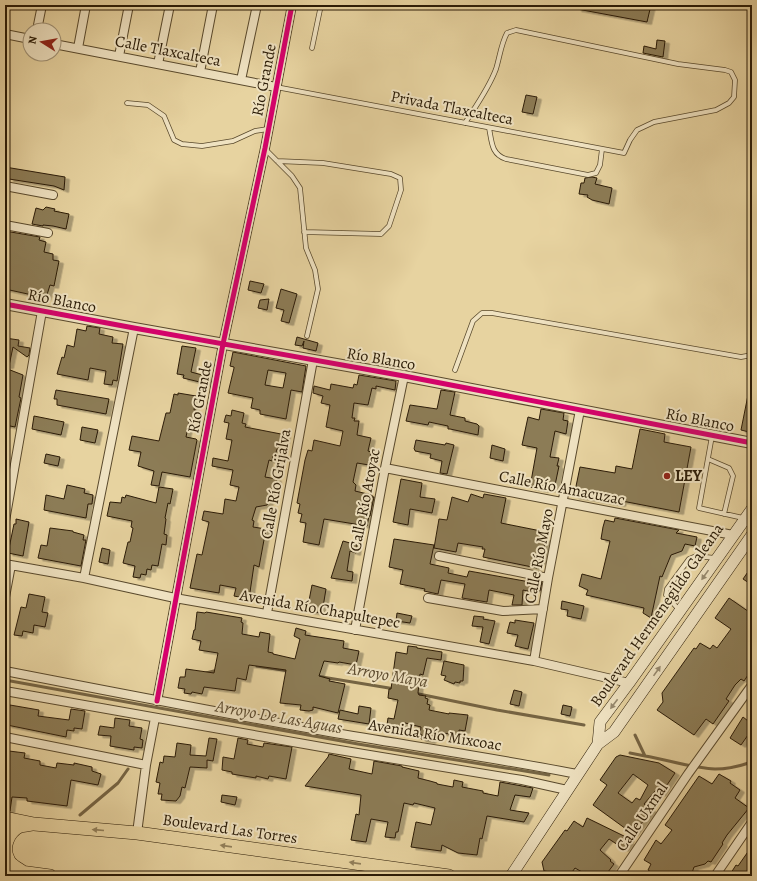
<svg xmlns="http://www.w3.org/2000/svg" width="757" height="881" font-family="Alegreya,serif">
	<defs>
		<filter id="shadow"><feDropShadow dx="4.5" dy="2.5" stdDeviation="0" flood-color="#0004"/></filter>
	</defs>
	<rect width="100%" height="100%" fill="#e7d3a0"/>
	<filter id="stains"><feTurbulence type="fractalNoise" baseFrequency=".005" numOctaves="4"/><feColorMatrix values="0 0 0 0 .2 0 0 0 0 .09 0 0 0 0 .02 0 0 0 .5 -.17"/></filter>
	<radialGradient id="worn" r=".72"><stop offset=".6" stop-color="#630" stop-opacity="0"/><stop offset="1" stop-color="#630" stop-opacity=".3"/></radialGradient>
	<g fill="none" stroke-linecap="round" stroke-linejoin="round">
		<path stroke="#756443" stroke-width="3" d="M257 666 289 671
			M206 673 218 670
			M316 676 395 689
			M5 680 358 744 549 775
			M414 693 497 710 584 725
			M635 735 645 756C668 760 692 768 715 769 728 769 740 766 752 762
			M630 753 645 756
			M80 815 118 783 128 769"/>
	</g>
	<path fill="#8c7b56" stroke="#2a1b06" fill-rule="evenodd" filter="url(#shadow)" d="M578 5H651L647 22 577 9Z
		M657 40 665 41 663 57 643 53 644 46 656 49Z
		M526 95 537 97 533 114 522 112Z
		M5 167 65 177 64 190 54 186 9 179V176H5Z
		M592 177 597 178 595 184 612 188 609 204 592 200 587 197 588 195 579 194 581 183H584L585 178Z
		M46 207 55 209 54 211 69 214 66 229 53 226 43 225V226L32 224 36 208 43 210Z
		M5 231 40 237 39 240 46 242 44 252 53 254V260L59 261 54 286 50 285 46 298 5 289Z
		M250 281 264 284 261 293 248 290Z
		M281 289 297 294 289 323 281 321 284 310 276 308Z
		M269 299 267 310 258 308 260 300Z
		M87 326 100 328 99 334 113 337 112 343 123 344 117 381 113 380 112 385 104 384 106 371 90 368 88 380 57 374 62 357 64 358 67 345 74 347 77 329 86 331Z
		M297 337 318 343 316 351 303 348 304 341 302 346 295 345Z
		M5 338 19 340 18 346 30 348 29 355 27 357 13 347 9 366H5Z
		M182 346 196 348 191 372 210 377 208 384 183 378 184 375 177 374Z
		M233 352 306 366 302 392 291 390 286 419 260 414V410L251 408 253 398 228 393 234 368V367L230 366ZM268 370 286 373 283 388 265 385Z
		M5 368 23 375 19 397 21 398 15 427 5 425Z
		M359 375 396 381 395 390 376 386V389L372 388 368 405 354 403 352 418H355L354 421H359L357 435 371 438 368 451 371 452 369 465 357 463 353 482 356 485 355 491 372 495V497H374L370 516H369L367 526 324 519 319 545 303 542 306 523 300 522 302 514 298 513 300 504 297 503 305 460 308 450 312 451 314 440 340 446 343 431 326 427 330 405 321 403 323 396 313 393 314 386 330 390 331 384 353 388 354 384 357 385Z
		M56 390 109 399 106 414 57 405V399H54Z
		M441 390 455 392 450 415 465 418V421L477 424 479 426 478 435 450 429H448V426L429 422 428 425 406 421 410 405 437 409Z
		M178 393 196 396 194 410H196L194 419 190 418 186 437 196 439 197 440 190 477 162 472 159 486 151 485 154 471 138 466 141 452 129 450 132 436 159 441 166 413H170L174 394 178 395Z
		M748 395 752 396V420L749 432 741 430Z
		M541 409 564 413 563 420 568 421 566 434 555 431 550 457 559 458 557 466H559L554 490 544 488V490L530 487 537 448 522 445 528 417 539 420Z
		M232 410 244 413 242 423 246 424 245 427 286 435 283 450 277 449 275 456H273L272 461 269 460 265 477 277 479 274 494 269 493V501L267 505 256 507 252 520 254 521 253 527 266 529 259 567 254 565 249 599 234 596 236 588 220 585 219 593 190 588 197 554 202 555 209 522 202 520 204 511 223 514 225 499 236 501 239 487 230 485 233 470 212 466 213 458 228 461 232 440 226 439 229 423 224 422 226 415 231 416Z
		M34 416 64 422 61 435 32 429Z
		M82 427 98 430 95 443 80 440Z
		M640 429 665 434 664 442 691 447 679 512 622 501 621 504 574 496 580 467 615 473 616 466 632 469Z
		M416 440 445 445 446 443 454 445 447 474 440 473 442 461 430 458 431 454 415 451V450L414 449Z
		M492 445 505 449 503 461 490 458Z
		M46 454 60 457 58 466 44 463Z
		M401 479 422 483 420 497 435 499 432 513 410 509 408 525 393 522Z
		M67 485 85 489 84 493 93 495 92 504H88L86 518 44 510 46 495 64 499Z
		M159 487 173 489 170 504 168 503 165 518 166 519 164 534 167 535 166 545 162 544 158 566 152 565 151 570 147 569 146 575 141 574 140 578 133 577 135 566 123 563 128 542H130L133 528 131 527 132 521 107 516 110 502 121 503 122 497 125 498 126 495 156 503Z
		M471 494 483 498 484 494 506 498 501 523 541 531 540 538 546 539 541 562H538L537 568 483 557 485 549H482L483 547 458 543 456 552 434 548 439 519 447 520 452 497 468 502Z
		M615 518 679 530 676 533 697 537 695 546 685 544 682 551 671 555 662 577 660 576 651 618 643 613 644 608 586 595 588 590 579 586 582 574 601 579 610 541 601 539 603 527 605 520 614 522Z
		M16 519 29 522 23 556 8 553 14 524H16Z
		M50 528 73 531V532L84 535 83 540H86L81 566 38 558 41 545 47 546Z
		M394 539 434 545 430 564 449 568 448 573 467 577 469 571 530 582V580L542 582 540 591 532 589V592L523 590 522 605H512L514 595 489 590 487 602 462 598 465 584 441 580 438 594 424 591 425 589 400 584 403 570 389 567Z
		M343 541 357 545 356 553 350 551 347 571 353 572 352 581 331 578Z
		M102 548 110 550 108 564 99 562Z
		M752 566V585L743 579Z
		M312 585 326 589 322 613 307 611Z
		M29 594 45 597 42 612 48 613 45 627 34 625 33 633 23 631 22 636 14 635 21 607 26 608Z
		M729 598 752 614V669L744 681 741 679 735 685 726 699 729 701 713 724 706 719 694 735 657 710 663 702 662 693 694 648 696 649 700 643 710 649 713 645 717 648 731 629 715 618Z
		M562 601 584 606 581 619 567 616 568 610 561 609Z
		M197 612 205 613 206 612 242 618 241 622 243 623 242 634 259 637 260 632 270 634 268 652 273 653V654L295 659 300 639 294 636 296 628 306 631 305 635 344 641 343 648 359 651 356 665 339 662 338 663 324 661 319 676 330 679 329 681 345 684 338 713 313 707V710L309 711 300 710 301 705 280 703 286 670 249 665 246 680 237 678 235 691 204 687 202 694 192 692 191 694 184 693 185 689 178 688 180 677H185L186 669 214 673 218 653 199 650 201 641 192 639 194 630H195Z
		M397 613 412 616 410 623 396 621Z
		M474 616 484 617 483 619 495 621 489 644 480 642 483 627 472 626Z
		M515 620 534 623 528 649 515 646 518 635 507 633 510 622 515 623Z
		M408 646 417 647V648L442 652 441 660 427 658 423 675 420 674 418 693 419 695 426 696 425 698 428 699 427 704 430 705 429 710 449 714V713L468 715 465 731 459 730V735L433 732 431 741 421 739 422 735 420 734 421 727 405 723 404 729 387 725 388 718 394 719 398 700 388 698 389 689H391L396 652 407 654Z
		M444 661 464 665 463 681H460V683L455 682 454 684 444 680 446 676 441 675Z
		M514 690 522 692 519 706 510 704Z
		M10 705 39 710 38 716 69 720 71 709 85 711 82 729 74 728V731L67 730 66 737 7 725Z
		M563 705 572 707 570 716 561 714Z
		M359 706 371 708 369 724 338 719 340 710 358 714Z
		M743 717 752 724V738L748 735 741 745 730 738Z
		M115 718 130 720 129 726 142 728 140 739 143 740 142 748 134 747V750L110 746 111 736 98 735 100 726 114 728Z
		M209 738 217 739 213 761 207 760V768L190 767 185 788 182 787 180 796 176 801 161 800 162 794H158L160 783 156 782 160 762 163 763 164 756 175 757 177 743 191 745 190 755 206 756Z
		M238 738 248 740 247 744 263 747 264 743 292 747 286 779 269 776 268 779 256 776V778L232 774V772L222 770 223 757 234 759Z
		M9 751 25 753 24 758 40 761V765L56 768 57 763 74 765V763L92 767V771L101 774 98 785 71 780 67 806 27 801V798L12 797 10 811 5 810V754H8Z
		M329 754 351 759 349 769 372 774 374 761 402 766V767L419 771 418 778 430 781 437 783V784L453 787 454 780 463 782 462 787 483 791V793L498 796 500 782 533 788 530 797 515 795 510 810 529 813 524 822 487 816 482 839 480 838 477 855 458 853 442 845 441 851 411 847 416 822 431 825 435 808 414 803 413 805 404 803 398 832H396L395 838 385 837 388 822 371 819 366 842 351 840 356 814 359 815 361 795 305 786 328 757Z
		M620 755 659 763 675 773 661 794 656 790 644 804 652 810 633 834 593 805 607 785 600 780 616 757ZM633 774 648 785 640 800 636 798 632 803 618 793Z
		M719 774 731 781 730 783 740 790 735 798 749 808 727 835 722 843 723 844 711 862 708 861 705 864 694 867 691 876H657L648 870 651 864 644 860 656 840 661 844 672 830 665 825 699 776 712 784Z
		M222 795 237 797 235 805 221 802Z
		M587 818 630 839 628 841 630 842 624 849 609 839 600 850 611 860 610 861 614 864 605 876H589L575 868 570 875 544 871 542 862 565 830 567 831 574 821 583 827Z
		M752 846V876H729L736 865 738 866Z"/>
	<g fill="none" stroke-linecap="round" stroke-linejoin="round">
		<defs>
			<path id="service" d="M312 48 321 5
				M276 87 624 153 630 140 637 130 654 122 716 110 729 103 734 97 735 80 731 72 725 70 678 64 516 30 507 33C501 44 500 56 496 69 489 88 476 106 465 123
				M127 103 148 105 164 116 174 140 182 144 202 146 233 141 255 131 268 129
				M489 128C492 142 491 154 506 159L588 175 596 173 600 165 602 149
				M265 149 292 176 300 188 306 248 315 270 318 289 307 336
				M277 161 323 163 391 174 400 178 401 190 389 226 381 234 304 232
				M455 370 473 321 482 313H492L741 357 752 355
				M712 436 699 508 743 518
				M708 459 729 468 733 476 724 514
				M679 610 666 595 667 589 689 559 696 556 715 558"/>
			<path id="minor" d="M37 30 42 5
				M5 34 30 39
				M54 44 276 87
				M78 48 86 5
				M119 56 129 5
				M158 64 170 5
				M200 72 213 5
				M241 80 257 5
				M5 186 53 195
				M5 225 48 233
				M385 468 733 535
				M5 521 42 311
				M439 556 548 578
				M5 564 84 578 175 598 534 661 629 683
				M84 578 134 328
				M5 597 11 565
				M428 598 503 611 543 609
				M267 613 313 360
				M355 630 385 468 404 376
				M534 661 548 578 580 410
				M5 671C113 692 221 713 329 732 412 746 495 758 577 774
				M5 691 327 748 522 780 567 790
				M157 701 223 344 265 148 292 5
				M5 737 146 765
				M137 833 146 765 155 718
				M619 876 688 774 752 685
				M715 876 752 822"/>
			<path id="tertiary" d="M5 304 134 328 404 376 752 443"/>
			<path id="secondary" d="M598 744 600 722 629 683 752 509
				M511 876 598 744 614 732 752 535"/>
			<path id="primary" d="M5 818 34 824 137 833 449 876
				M5 870 50 876
				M24 873C19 869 12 866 9 861 1 848 8 832 20 826 24 825 29 825 33 824"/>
		</defs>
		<use href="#service" stroke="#59492c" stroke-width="5.5"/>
		<use href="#minor" stroke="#59492c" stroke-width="10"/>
		<use href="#tertiary" stroke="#59492c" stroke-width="12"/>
		<use href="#secondary" stroke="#2a1b06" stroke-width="12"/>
		<use href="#primary" stroke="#2a1b06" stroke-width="14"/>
		<use href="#service" stroke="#efe2c1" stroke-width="4"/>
		<use href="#minor" stroke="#efe2c1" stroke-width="8"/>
		<use href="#tertiary" stroke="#efe2c1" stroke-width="10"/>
		<use href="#secondary" stroke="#efe2c1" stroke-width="11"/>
		<use href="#primary" stroke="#e7d3a0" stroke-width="13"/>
		<defs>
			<path id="cycleway" d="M5 304 134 328 404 376 752 443
				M157 701 223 344 265 148 292 5"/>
		</defs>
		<use href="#cycleway" stroke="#efe2c1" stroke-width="8"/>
		<use href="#cycleway" stroke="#d6006c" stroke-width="5"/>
	</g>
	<defs><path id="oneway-solid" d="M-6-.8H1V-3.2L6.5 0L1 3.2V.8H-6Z"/></defs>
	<g fill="#96886d">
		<use href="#oneway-solid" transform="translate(705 575) rotate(125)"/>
		<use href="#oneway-solid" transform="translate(657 671) rotate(-55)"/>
		<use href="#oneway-solid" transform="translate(614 704) rotate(127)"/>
	</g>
	<g fill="#92805b">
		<use href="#oneway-solid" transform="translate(98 830) rotate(-175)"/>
		<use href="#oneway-solid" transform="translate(226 846) rotate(-172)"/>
		<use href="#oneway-solid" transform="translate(355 863) rotate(-172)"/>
	</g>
	<circle fill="#8f2418" stroke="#efe2c1" stroke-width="1.5" cx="667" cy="476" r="4"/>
	<g text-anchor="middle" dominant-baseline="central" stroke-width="4" stroke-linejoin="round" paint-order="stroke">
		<g font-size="16" fill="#2a1b06" stroke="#efe2c1">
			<text transform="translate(168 51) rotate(11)">Calle Tlaxcalteca</text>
			<text transform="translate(264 80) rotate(-79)">Río Grande</text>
			<text transform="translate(452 108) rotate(11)">Privada Tlaxcalteca</text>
			<text transform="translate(62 301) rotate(11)">Río Blanco</text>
			<text transform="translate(381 359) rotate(10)">Río Blanco</text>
			<text transform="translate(200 397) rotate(-79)">Río Grande</text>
			<text transform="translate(700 420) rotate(11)">Río Blanco</text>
			<text transform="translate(276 484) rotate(-80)">Calle Río Grijalva</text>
			<text transform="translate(562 488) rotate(11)">Calle Río Amacuzac</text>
			<text transform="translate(365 500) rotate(-79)">Calle Río Atoyac</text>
			<text transform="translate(539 556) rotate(-79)">Calle Río Mayo</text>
			<text transform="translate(320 609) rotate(10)">Avenida Río Chapultepec</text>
			<text transform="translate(657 615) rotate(-55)">Boulevard Hermenegildo Galeana</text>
			<text transform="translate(435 735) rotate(9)">Avenida Río Mixcoac</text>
			<text transform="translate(642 817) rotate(-56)">Calle Uxmal</text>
			<text transform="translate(230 829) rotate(8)">Boulevard Las Torres</text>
		</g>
		<g font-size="16" font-weight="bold" fill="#2a1b06" stroke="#efe2c1" text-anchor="start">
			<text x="675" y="476">LEY</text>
		</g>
		<g font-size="17" font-style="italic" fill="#5c4b2f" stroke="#efe2c1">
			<text transform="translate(388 675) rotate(10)">Arroyo Maya</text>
			<text transform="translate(279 717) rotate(10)">Arroyo De Las Aguas</text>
		</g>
	</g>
	<rect width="757" height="881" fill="none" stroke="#e7d3a0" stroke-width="20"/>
	<rect x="6" y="6" width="745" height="869" fill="none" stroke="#2a1b06" stroke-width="2"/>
	<rect x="10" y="10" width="737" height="861" fill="none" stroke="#2a1b06"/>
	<g transform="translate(42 42) rotate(281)"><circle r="19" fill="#efe2c1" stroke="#a09276"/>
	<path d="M0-3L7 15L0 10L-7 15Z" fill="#8f2418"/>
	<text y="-6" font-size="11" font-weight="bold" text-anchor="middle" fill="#2a1b06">N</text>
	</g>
	<rect width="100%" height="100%" filter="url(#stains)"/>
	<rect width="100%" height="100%" fill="url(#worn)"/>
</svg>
